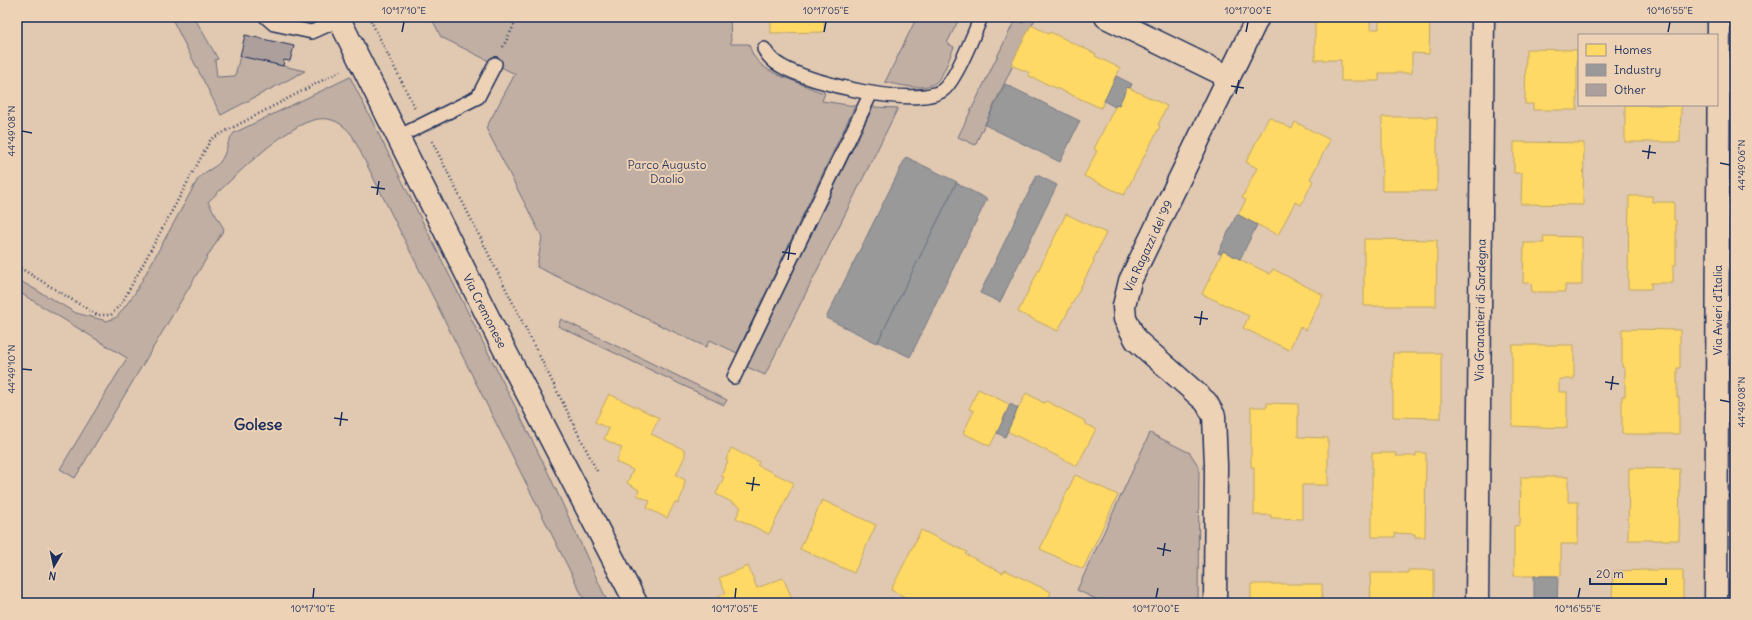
<svg xmlns="http://www.w3.org/2000/svg" width="1752" height="620" font-family="Delius,sans-serif">
	<rect width="100%" height="100%" fill="#e1c8b0"/>
	<filter id="ink" filterUnits="userSpaceOnUse"><feTurbulence type="fractalNoise" baseFrequency=".025" numOctaves="2"/><feDisplacementMap in="SourceGraphic" scale="8" xChannelSelector="R" yChannelSelector="G"/><feConvolveMatrix kernelMatrix="1 2 1 2 8 2 1 2 1" color-interpolation-filters="sRGB"/></filter>
	<g filter="url(#ink)">
		<path fill="#c0afa2" stroke="#6e6f80" d="M171 17H194L218 59 215 60 217 77 235 76 240 56 305 71 221 115Z
			M431 17H730L731 44H749C755 70 780 75 801 84 809 87 816 91 825 93L822 101 855 106 737 353 710 340 706 347 537 267 542 237 486 128 515 74 441 37Z
			M917 17H960L947 43 954 47C950 56 943 78 935 83 922 91 899 85 885 82Z
			M1025 17H1036L1012 64 1013 65 975 145 958 137 1015 20 1023 23Z
			M350 77 546 468 608 603H586L352 135C343 124 333 117 318 119 287 123 231 180 208 202L224 229 75 478 60 469 127 358 17 291V279L76 313 107 321 117 317 135 293 198 179C204 171 214 169 220 162 227 153 226 142 234 133Z
			M873 107 898 108 765 375 747 367Z
			M561 319 727 400 724 405 558 326Z
			M1150 433 1190 453 1199 467 1198 603H1104L1077 590Z"/>
		<path fill="#ffd966" stroke="#bba664" d="M766 17H827L824 20V32L771 33V22Z
			M1315 17H1370V29H1379V17L1430 18 1429 54 1412 53V73H1379V81H1341V60H1315Z
			M1031 25 1049 34 1050 32 1096 54 1095 56 1120 68 1101 108 1029 76 1030 73 1011 65Z
			M1526 49 1577 50V110H1533V104H1525Z
			M1127 87 1167 106 1158 125 1160 126 1124 195 1084 176 1097 151 1094 149 1115 107 1116 104 1119 105Z
			M1625 105H1681L1680 142H1625Z
			M1269 117 1292 129 1295 122 1330 140 1310 179 1313 181 1301 205 1295 202 1278 235 1238 215 1246 200 1242 198 1257 168 1246 162Z
			M1382 117H1437V191H1382Z
			M1514 142 1584 143 1583 205 1521 204 1522 173H1514Z
			M1629 196H1652V202H1674V220H1676V265H1673V283H1651V289H1628Z
			M1066 214 1106 233 1093 260 1094 261 1058 331 1018 312Z
			M1543 236 1582 237V285H1565V292H1532L1531 283H1523L1524 243H1544Z
			M1364 239 1437 240 1436 306H1364Z
			M1223 251 1270 274 1273 269 1323 295 1306 330 1300 327 1289 350 1243 328 1249 316 1202 294Z
			M1622 329 1680 330V368H1677V397H1679V434H1622V396H1625V368L1622 367Z
			M1512 345H1574V379H1559V392H1567V428L1512 426Z
			M1393 353H1441V418L1393 417Z
			M978 389 1011 405 990 446 963 433 974 411 969 409Z
			M1026 393 1044 403 1046 401 1085 421 1084 423 1096 429 1077 466 1007 431Z
			M609 394 659 418 651 434 685 450V456L676 475 685 480 683 492 678 504 675 502 667 518 647 508 650 501 637 495 639 490 627 483 633 470 616 462 622 448 604 439 609 429 595 422Z
			M1267 403 1298 404V437L1328 438V485H1302V519L1271 518V515H1254V467H1251V407H1267Z
			M731 448 759 462 757 465 794 483 769 534 736 518 741 507 716 494 724 477 721 476 728 461 726 460Z
			M1372 453H1396V456H1416V453H1426L1425 537H1415V534L1395 533V537H1372Z
			M1629 468 1680 469 1679 540H1628Z
			M1075 475 1118 495 1083 569 1040 549Z
			M1521 477H1568V502H1578V544H1561V576H1514V526L1520 525Z
			M822 500 876 525 854 573 800 549Z
			M921 530 967 552 965 554 1003 573 1005 570 1051 592 1046 603H917L891 590Z
			M748 566 757 588 783 578 794 603H721L718 596 726 593 719 578Z
			M1408 570H1434V603H1371L1370 573H1408Z
			M1646 570H1683V603H1612L1613 571Z
			M1251 584H1322V603H1251Z"/>
		<path fill="#999" stroke="#737987" d="M1116 76 1132 84 1130 88 1127 87 1119 105 1116 104 1115 107 1104 101Z
			M1005 84 1080 121 1060 162 985 125Z
			M906 157 957 182 877 343 826 318Z
			M1037 175 1057 185 1000 302 980 293Z
			M956 183 987 199 910 357 878 342Z
			M1237 214 1257 225 1240 259 1223 251 1221 254 1218 253Z
			M1010 404 1018 408 1005 437 997 433Z
			M1534 576H1558L1557 603H1534Z"/>
		<path fill="#ad9f9b" stroke="#1b2f5e" d="M245 35 294 46 290 61 284 60 283 66 240 56Z"/>
		<g fill="none" stroke-linecap="round" stroke-linejoin="round">
			<defs>
				<path id="service" d="M266 17 274 24 312 32 339 20
					M764 49C768 56 773 62 781 66 809 83 916 109 943 90 956 80 974 34 981 17
					M398 137 478 97 495 64
					M734 377 871 93"/>
				<path id="minor" d="M1106 17 1229 77
					M1215 603 1216 465 1214 416 1206 402 1136 340 1125 319 1124 306 1130 281 1258 17
					M1477 603 1483 17
					M1716 603 1719 17"/>
				<path id="secondary" d="M338 17 499 339 636 603"/>
			</defs>
			<use href="#service" stroke="#1b2f5e" stroke-width="16"/>
			<use href="#minor" stroke="#1b2f5e" stroke-width="25"/>
			<use href="#secondary" stroke="#1b2f5e" stroke-width="25"/>
			<path stroke="#1b2f5e" stroke-width="2.5" stroke-dasharray="1 3" stroke-linecap="butt" d="M369 17 415 108
				M503 47 518 17
				M432 141 597 471
				M17 266 97 315H111L123 301 211 139 340 71"/>
			<use href="#service" stroke="#eed2b5" stroke-width="13"/>
			<use href="#minor" stroke="#eed2b5" stroke-width="22"/>
			<use href="#secondary" stroke="#eed2b5" stroke-width="22"/>
		</g>
	</g>
	<path fill="none" stroke="#1b2f5e" stroke-width="1.5" d="M402 32 404 22M824 32 826 22M1246 32 1248 22M1668 32 1670 22M1231 86 1244 88M1236 94 1239 80M22 131 32 133M1642 151 1656 153M1648 159 1650 145M1720 163 1730 165M371 187 385 189M377 195 379 181M782 252 796 254M788 260 790 246M1194 317 1208 319M1200 325 1202 311M22 369 32 370M1605 382 1619 384M1611 390 1613 376M1720 400 1730 402M334 418 348 420M340 426 342 412M746 483 760 485M752 491 754 477M1157 548 1171 551M1163 556 1165 543M313 598 314 588M735 598 736 588M1156 598 1158 588M1578 598 1580 588"/>
	<g text-anchor="middle" dominant-baseline="central" stroke-width="4" stroke-linejoin="round" paint-order="stroke">
		<g font-size="12" fill="#344268" stroke="#eed2b5">
			<text x="667" y="164">Parco Augusto<tspan x="667" dy="14">Daolio</tspan></text>
		</g>
		<g font-size="12" fill="#1b2f5e" stroke="#eed2b5">
			<text transform="translate(1148 246) rotate(-65)">Via Ragazzi del '99</text>
			<text transform="translate(1480 310) rotate(-89)">Via Granatieri di Sardegna</text>
			<text transform="translate(1717 310) rotate(-90)">Via Avieri d'Italia</text>
			<text transform="translate(485 311) rotate(63)">Via Cremonese</text>
		</g>
		<g font-size="16" font-weight="bold" fill="#1b2f5e" stroke="#eed2b5">
			<text x="258" y="424">Golese</text>
		</g>
	</g>
	<rect width="1752" height="620" fill="none" stroke="#eed2b5" stroke-width="44"/>
	<rect x="1578" y="34" width="140" height="72" fill="#eed2b5" stroke="#9a9192"/>
	<rect x="1586" y="44" width="20" height="12" fill="#ffd966" stroke="#9a9192"/>
	<text x="1614" y="54" font-size="12" fill="#1b2f5e">Homes</text>
	<rect x="1586" y="64" width="20" height="12" fill="#999999" stroke="#9a9192"/>
	<text x="1614" y="74" font-size="12" fill="#1b2f5e">Industry</text>
	<rect x="1586" y="84" width="20" height="12" fill="#ad9f9b" stroke="#9a9192"/>
	<text x="1614" y="94" font-size="12" fill="#1b2f5e">Other</text>
	<g transform="translate(54 566) rotate(189)" stroke="#eed2b5" stroke-width="3" paint-order="stroke">
	<path d="M0-3L7 15L0 10L-7 15Z" fill="#1b2f5e"/>
	<text y="-6" font-size="11" font-weight="bold" text-anchor="middle" fill="#1b2f5e">N</text>
	</g>
	<path d="M1590 578v6h76v-6" fill="none" stroke="#1b2f5e" stroke-width="2"/>
	<text x="1596" y="578" font-size="12" fill="#1b2f5e" stroke="#eed2b5" stroke-width="3" paint-order="stroke">20 m</text>
	<rect x="22" y="22" width="1708" height="576" fill="none" stroke="#1b2f5e" stroke-width="1.5"/>
	<g font-size="10" text-anchor="middle" fill="#1b2f5e">
		<text x="404" y="14">10°17'10"E</text>
		<text x="826" y="14">10°17'05"E</text>
		<text x="1248" y="14">10°17'00"E</text>
		<text x="1670" y="14">10°16'55"E</text>
		<text transform="translate(11 131) rotate(-90)" y="4">44°49'08"N</text>
		<text transform="translate(1741 165) rotate(-90)" y="4">44°49'06"N</text>
		<text transform="translate(11 369) rotate(-90)" y="4">44°49'10"N</text>
		<text transform="translate(1741 402) rotate(-90)" y="4">44°49'08"N</text>
		<text x="313" y="612">10°17'10"E</text>
		<text x="735" y="612">10°17'05"E</text>
		<text x="1156" y="612">10°17'00"E</text>
		<text x="1578" y="612">10°16'55"E</text>
	</g>
</svg>
